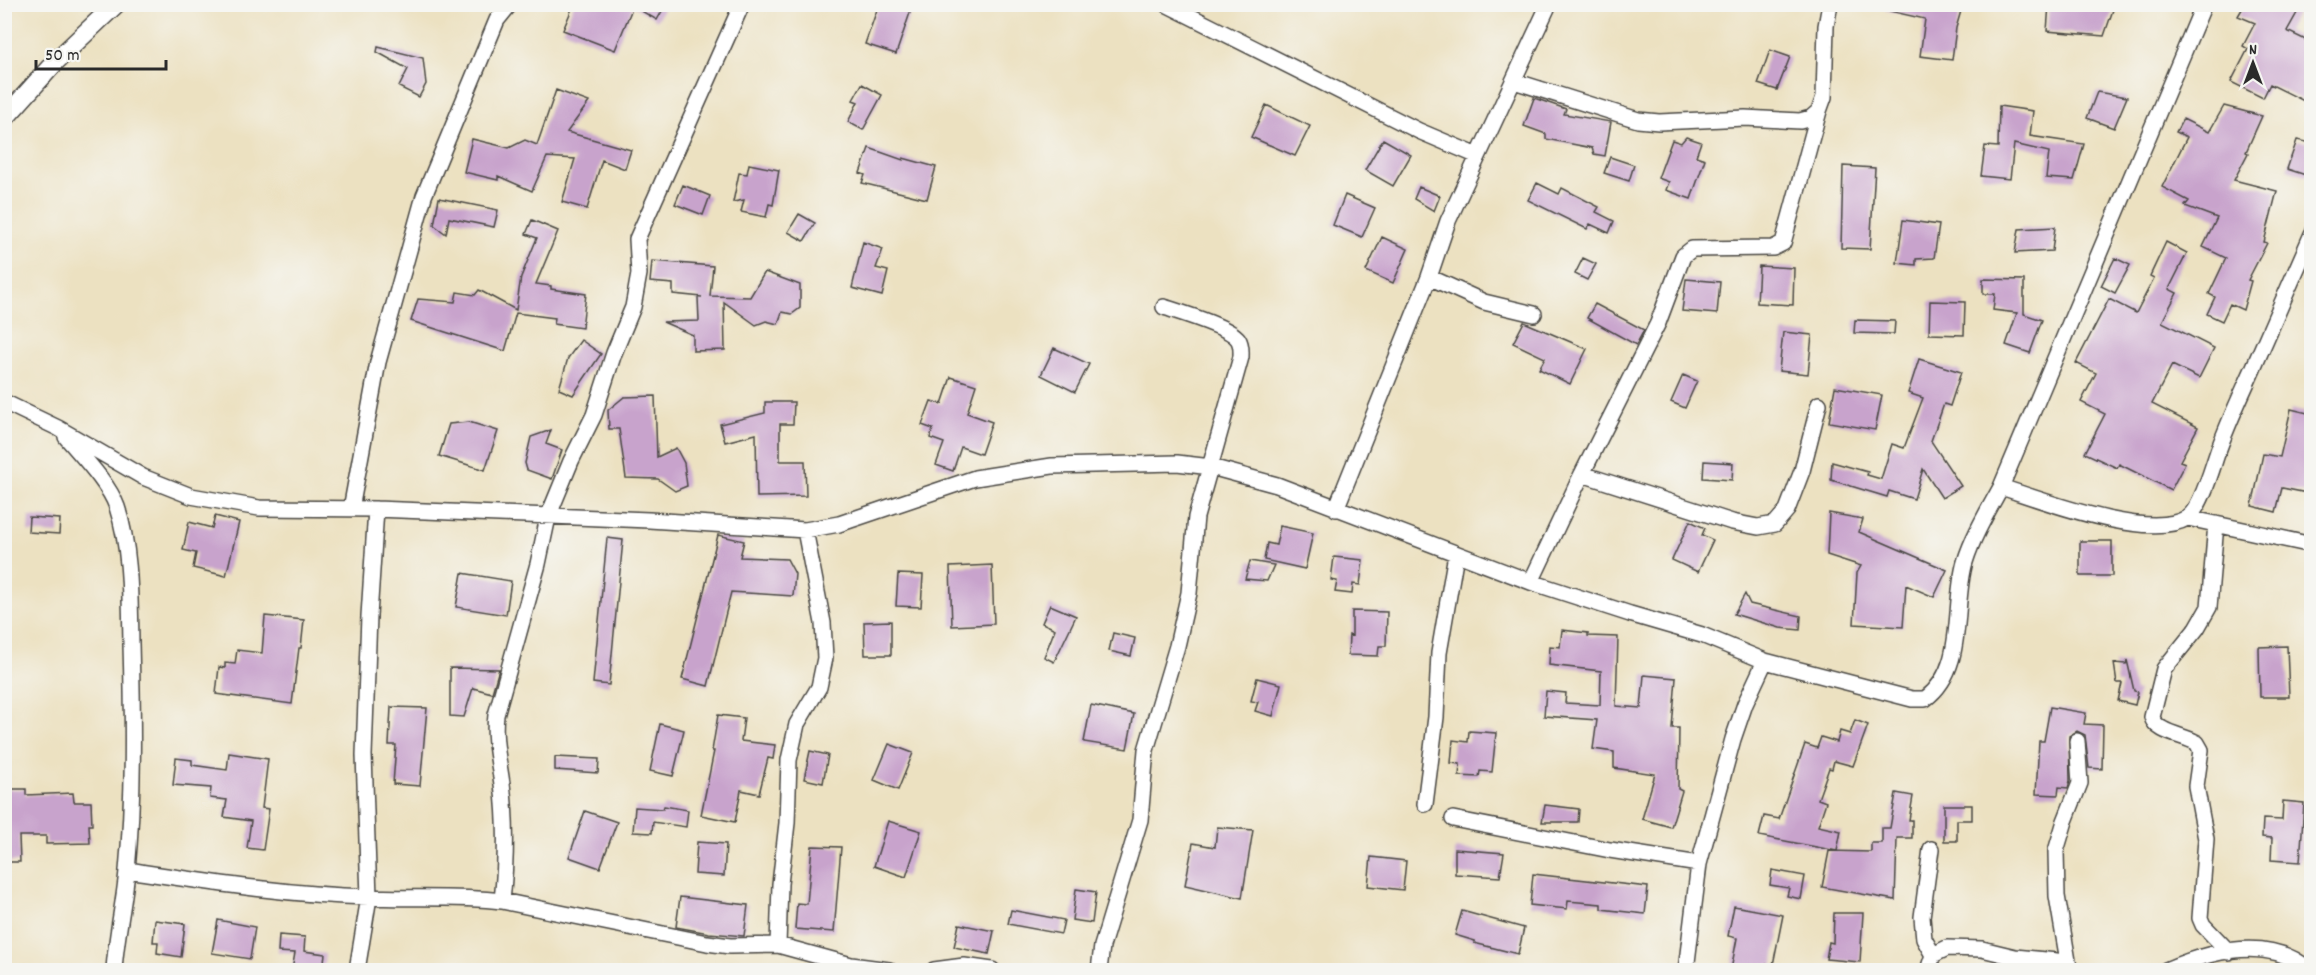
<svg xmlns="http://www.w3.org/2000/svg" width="2316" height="975" font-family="Dekko,sans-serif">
	<rect width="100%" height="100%" fill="#f6f6f2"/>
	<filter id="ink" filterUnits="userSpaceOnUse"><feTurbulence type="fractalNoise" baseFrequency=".0167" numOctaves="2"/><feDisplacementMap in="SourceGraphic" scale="12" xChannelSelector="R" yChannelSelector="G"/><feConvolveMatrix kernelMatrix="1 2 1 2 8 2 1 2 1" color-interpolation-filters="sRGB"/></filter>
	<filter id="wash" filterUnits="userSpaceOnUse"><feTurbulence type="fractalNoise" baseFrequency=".008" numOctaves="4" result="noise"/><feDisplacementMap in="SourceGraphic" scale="24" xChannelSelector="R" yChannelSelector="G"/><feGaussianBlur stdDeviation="1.35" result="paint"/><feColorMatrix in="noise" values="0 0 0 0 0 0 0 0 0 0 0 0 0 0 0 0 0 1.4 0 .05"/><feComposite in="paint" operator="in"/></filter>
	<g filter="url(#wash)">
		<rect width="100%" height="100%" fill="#ece1c1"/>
		<g id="blocks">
			<path fill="#c8a3cc" d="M574 4H666L657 20 633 6 615 50 563 30Z
				M879 4H913L896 54 865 44Z
				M1885 4H1963L1956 28 1952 60 1920 56 1925 19 1885 10Z
				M2049 4H2115L2104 36 2047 31Z
				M2245 4H2302L2287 31 2312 43V105L2270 84 2263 98 2231 82 2248 49 2243 46 2255 23 2238 16Z
				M378 47 423 58 426 84 419 97 399 87 408 69 377 52Z
				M1770 50 1790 57 1777 90 1758 84Z
				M862 84 882 95 863 130 848 122 858 102 853 100Z
				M556 90 589 102 567 132 631 150 625 169 602 160 587 209 562 202 575 159 547 157 532 191 498 176V180L464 172 472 139 509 148 525 140 537 145Z
				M2097 92 2127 97 2114 128 2087 118Z
				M1534 98 1566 109 1564 114 1611 122 1605 156 1594 154 1592 148 1546 139V134L1524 126Z
				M1266 105 1310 126 1295 156 1251 137Z
				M1999 106 2033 111 2030 136 2084 144 2074 180 2046 178 2049 152 2014 144 2010 179 1981 176 1985 146 1998 147Z
				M2224 106 2262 116 2246 152 2248 153 2234 180 2277 191 2264 242 2267 243 2248 280 2251 281 2243 310 2230 304 2222 321 2207 314 2215 297 2209 294 2226 258 2203 247 2217 218 2185 206 2189 201 2162 187 2187 137 2176 132 2183 119 2209 132Z
				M1686 137 1701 142 1696 156 1705 159 1691 199 1666 190 1669 182 1658 178 1672 140 1681 143Z
				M1383 139 1411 155 1393 186 1365 170Z
				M2297 140 2312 143V177L2287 169Z
				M869 148 903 160V158L936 167 927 199 862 183 865 175 860 173Z
				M1610 157 1634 165 1629 181 1604 173Z
				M749 164 779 170 773 205 769 204 766 217 741 212 744 200 733 202 739 173 747 174Z
				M1843 166 1875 168 1870 249 1841 248Z
				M1537 183 1559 194 1562 188 1599 207 1596 212 1614 221 1609 233 1590 224 1587 229 1528 200Z
				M683 185 710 196 703 215 675 204Z
				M1419 187 1440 196 1434 211 1414 199Z
				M1345 195 1375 208 1362 237 1333 225Z
				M439 198 498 210 494 227 449 218 446 234 434 225Z
				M799 214 815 223 804 241 788 232Z
				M532 220 558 231 536 284 551 286V289L586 294 582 328 554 324 555 318 516 313 505 351 411 321 418 299 455 302 457 292 475 295 479 290 516 310 521 277 537 238 526 234Z
				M1903 220 1939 225 1934 258 1916 259V265L1897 263Z
				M2055 227 2052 251 2015 253 2019 229Z
				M1382 237 1408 249 1393 283 1366 271Z
				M863 242 883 249 876 268 888 271 882 296 852 288Z
				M2166 242 2187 253 2169 289 2177 293 2162 322 2214 348 2199 378 2172 365 2152 404 2198 427 2180 461 2185 463 2171 490 2119 464 2117 468 2085 453 2105 414 2081 402 2096 373 2076 363 2109 299 2136 313 2154 278 2150 276Z
				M1583 258 1596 264 1587 280 1575 274Z
				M2115 258 2130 265 2115 293 2101 286Z
				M652 261 713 266 710 296 750 297 765 272 800 285V308L792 314 782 312 778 324 766 321 756 325 724 302 725 350 693 351V335L663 322 699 321 698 297H702L673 294V284L650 282Z
				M1759 266 1794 268 1793 305 1757 303Z
				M1686 279 1720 282 1717 314 1682 311Z
				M1983 279 2024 280V314L2042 320 2030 353 2006 345 2017 313 1993 310 1995 294H1983Z
				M1930 301 1965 302 1964 335 1929 334Z
				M1595 304 1644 330 1636 345 1587 318Z
				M1855 320 1895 321 1894 334 1854 333Z
				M1524 322 1587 349 1570 384 1539 369 1545 358 1513 343Z
				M1783 332 1812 335 1808 374 1779 371Z
				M581 340 601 354 573 395 559 389 568 358Z
				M1054 348 1089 364 1075 392 1041 375Z
				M1919 359 1961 372 1950 406 1944 404 1931 441 1961 486 1942 498 1923 469 1914 499 1889 491 1887 497 1831 480 1832 462 1868 472 1867 475 1881 479 1892 444 1904 448 1923 398 1908 393Z
				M1683 375 1697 381 1685 408 1671 402Z
				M951 377 976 385 967 413 992 422 981 454 961 447 953 471 936 465 944 443 930 438 933 429 922 425 931 401 942 404Z
				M1835 387 1882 395 1875 430 1829 422Z
				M655 396 657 457 676 448 684 463 687 486 675 491 658 479 626 478 619 429H609L608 410 624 397Z
				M765 402H794L793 424H780V461H805L806 496 757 497 756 434 725 442 720 424 765 413Z
				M2291 409 2312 414V494L2282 488 2276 512 2252 506 2263 454 2280 457Z
				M469 422 498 431 485 470 439 456 449 424Z
				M551 430 546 444 562 450 552 479 527 470 525 463 531 437Z
				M1704 461 1733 463 1732 480 1703 478Z
				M1829 513 1863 519 1859 532 1947 570 1934 597 1906 585 1903 627 1854 624 1857 573 1861 566 1827 555Z
				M215 516 239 522 226 576 193 568 196 553 183 550 189 522 212 528Z
				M29 517 60 519 59 534 28 532Z
				M1690 521 1705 528 1702 535 1713 540 1698 572 1672 560Z
				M1280 526 1313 533 1305 569 1264 560 1267 543 1276 545Z
				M718 535 744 541 740 557 787 559 795 574 793 596 731 592 708 686 682 679Z
				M607 538 623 540 609 685 593 683Z
				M2080 541H2112V576H2080Z
				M1334 557 1363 560 1360 585 1353 584 1352 594 1335 592 1337 581 1331 580Z
				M1250 561 1274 565 1267 581 1245 579Z
				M992 565 994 624 952 626 950 567Z
				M462 573 511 581 506 615 456 607Z
				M898 574 923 575 921 607 896 606Z
				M1745 594 1750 604 1801 616 1800 630 1780 628 1734 614Z
				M1050 605 1076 616 1054 662 1044 657 1055 629 1042 623Z
				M1352 611 1387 612 1386 646H1379L1378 656 1348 655 1349 635 1352 636Z
				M265 616 304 620 301 648H299L292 704 216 694 219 667 225 668V663L235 664 237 650 262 653Z
				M891 621V655H865L864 622Z
				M1562 630 1588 633V636L1618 637 1616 706 1641 708 1644 675 1676 678 1672 728H1679L1678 789 1682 791 1671 827 1642 819 1655 774 1614 768V752L1593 749 1597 720 1544 716 1546 691 1566 693 1565 703 1600 705 1601 671 1549 665 1550 646 1560 647Z
				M1113 633 1135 638 1131 656 1109 651Z
				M2287 646 2289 697H2260L2259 647Z
				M2127 660 2134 691 2138 692 2135 705 2118 701 2122 683H2117L2114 663 2126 664Z
				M450 668 499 669 492 693 473 688 464 717 450 716Z
				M1257 678 1281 684 1273 716 1255 711 1258 702 1251 701Z
				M1091 705 1134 714 1127 749 1084 742Z
				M391 707 427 708 420 786 393 784 396 745H389Z
				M2050 707 2086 713 2084 724 2103 725 2102 769 2089 768 2085 735 2077 731 2069 736 2070 781 2068 788 2059 787 2058 795 2036 794 2039 741H2044Z
				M718 715 744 718 741 741 775 745 773 759 768 758 759 794 741 790 735 822 701 815 714 751H712Z
				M1855 720 1868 725 1853 766 1834 761 1832 769 1829 768 1818 799 1826 802 1818 826 1841 831 1837 851 1759 836 1764 816 1779 819 1805 744 1817 748 1821 737 1837 742 1840 731 1850 734Z
				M660 724 684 730 673 776 650 771Z
				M1469 731 1496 733 1492 772 1480 771 1479 777 1459 776 1460 764 1451 763 1453 740 1468 742Z
				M889 744 913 753 898 790 874 780Z
				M810 751 828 755 823 783 804 779Z
				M229 753 268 759 262 808 269 809 263 850 247 848 251 821 224 817 227 800 210 798 211 788 173 785 176 758 192 760V765L227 770Z
				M555 757 599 759 598 773 555 770Z
				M5 789H26V795L73 793 74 802H91L92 825H89L90 843 46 844V836H19L20 862H4Z
				M1896 793 1913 796 1909 820H1912V838H1897L1895 900 1822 887 1829 851 1871 852V843H1882V828H1890Z
				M2283 801 2304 803 2300 862 2271 860 2272 838 2262 837 2263 819 2282 820Z
				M1545 805 1579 809 1578 822H1542Z
				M1944 805H1972V820H1957V841H1944Z
				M664 806 688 810 686 827 653 822 652 833 633 832 635 807 663 809Z
				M585 811 617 822 600 868 569 857Z
				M888 821 921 831 906 877 874 866Z
				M1217 827 1253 830 1242 898 1185 885 1193 843 1215 847Z
				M697 842 726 844 724 876 695 874Z
				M812 846 841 847 834 932 795 929 797 903 807 904Z
				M1455 849 1504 853 1500 877 1455 874Z
				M1371 857 1406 861 1403 890 1368 886Z
				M1772 870 1805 876 1801 899 1787 896 1789 888 1770 885Z
				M1533 874 1648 887 1645 914 1601 909V904L1568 901 1567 909 1530 905Z
				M1076 889 1096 892 1092 923 1072 920Z
				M680 897 748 905 744 936 709 933 676 927Z
				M1734 906 1783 915 1773 965 1767 964 1766 970H1731L1737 938 1728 936Z
				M1011 910 1064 920 1061 934 1008 924Z
				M1462 911 1524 928 1518 954 1474 943 1475 941 1455 935Z
				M1834 913H1863L1860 962 1826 959 1829 942 1833 943Z
				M155 920 185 924 181 957 157 953 158 942H153Z
				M218 920 255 927 250 959 212 953Z
				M959 924 994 931 989 954 954 947Z
				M279 935 305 937 304 951 325 954 323 970H292L295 953 278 952Z"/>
		</g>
	</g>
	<g filter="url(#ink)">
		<use href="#blocks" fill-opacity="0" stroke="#484642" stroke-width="1.5"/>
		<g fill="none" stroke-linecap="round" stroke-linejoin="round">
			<defs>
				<path id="minor" d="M1166 4 1419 131 1478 156
					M1514 81 1638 120 1659 122 1745 118 1800 121 1811 118 1819 111 1824 97 1826 26 1830 4
					M1429 277 1484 302 1534 314
					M4 402 58 428 143 477 191 496 259 508 376 509 649 520 805 530 839 524 975 478 1052 466 1177 463 1211 467 1277 485 1531 582 1630 614 1702 635 1765 661 1912 699H1925C1967 668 1952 607 1965 562 1973 536 1988 511 2001 487L2204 4
					M66 437C82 456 109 484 117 507 131 550 130 598 131 643 133 718 134 796 127 871 124 904 116 937 114 970
					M1582 474 1732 522 1758 527 1775 524 1787 510 1802 471 1819 404
					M2001 487C2042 500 2148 541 2187 518 2200 510 2211 472 2216 457 2226 427 2240 398 2253 369 2273 324 2292 279 2312 234
					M351 509 378 362 424 196 497 20 510 4
					M1336 509 1429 277 1448 221 1549 4
					M2188 518 2312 545
					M2216 524 2209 607 2197 628 2164 669 2152 717C2156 733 2184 735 2197 743L2201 750 2196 786 2206 839 2200 918 2203 925 2229 952
					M1531 582 1582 474 1658 323 1683 256 1692 249 1773 248 1783 243 1819 111
					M1425 804 1436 717 1439 653 1456 554
					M1453 819 1610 850 1699 864
					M1931 849 1922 917 1924 939 1933 955
					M127 870C207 882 288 895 369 897 413 899 457 896 502 901L707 943 730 946 778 945 851 965 889 970
					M502 901C506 863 507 822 502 784 499 761 493 739 496 715L538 564 548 517 571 461 594 415 614 353 633 307 639 274 637 239 742 4
					M778 945 780 884 787 823 789 760 797 724 819 687 825 658 823 623 805 530
					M2069 967 2057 896 2056 851 2065 821 2080 783 2077 741
					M357 970 369 897 364 755 369 616 376 509
					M934 970 964 966 992 970
					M1099 970 1102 946 1140 820 1146 750 1177 646 1189 593 1196 517 1241 357C1241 351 1242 345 1238 339 1230 327 1179 312 1164 307
					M1686 970 1699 864 1733 739 1745 704 1765 661
					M1928 970 1933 955 1947 948 1982 949 2015 957 2057 961 2069 967 2071 970
					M2166 970C2210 951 2269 935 2309 970"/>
				<path id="tertiary" d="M4 119 56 61 116 4"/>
			</defs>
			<use href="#minor" stroke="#484642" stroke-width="18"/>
			<use href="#tertiary" stroke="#484642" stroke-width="21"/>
			<use href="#minor" stroke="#fff" stroke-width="15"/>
			<use href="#tertiary" stroke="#fff" stroke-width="18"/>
		</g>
	</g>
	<rect width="2316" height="975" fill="none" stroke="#f6f6f2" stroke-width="24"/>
	<g transform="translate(2253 63)" stroke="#f6f6f2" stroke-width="4.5" paint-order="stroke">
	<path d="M0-4.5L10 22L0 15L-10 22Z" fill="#2b2b2b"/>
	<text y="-9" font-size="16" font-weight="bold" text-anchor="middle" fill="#2b2b2b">N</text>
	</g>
	<path d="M36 60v9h130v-9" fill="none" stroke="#2b2b2b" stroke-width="3"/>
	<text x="45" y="60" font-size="18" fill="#2b2b2b" stroke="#f6f6f2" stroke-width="4.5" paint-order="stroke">50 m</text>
</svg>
